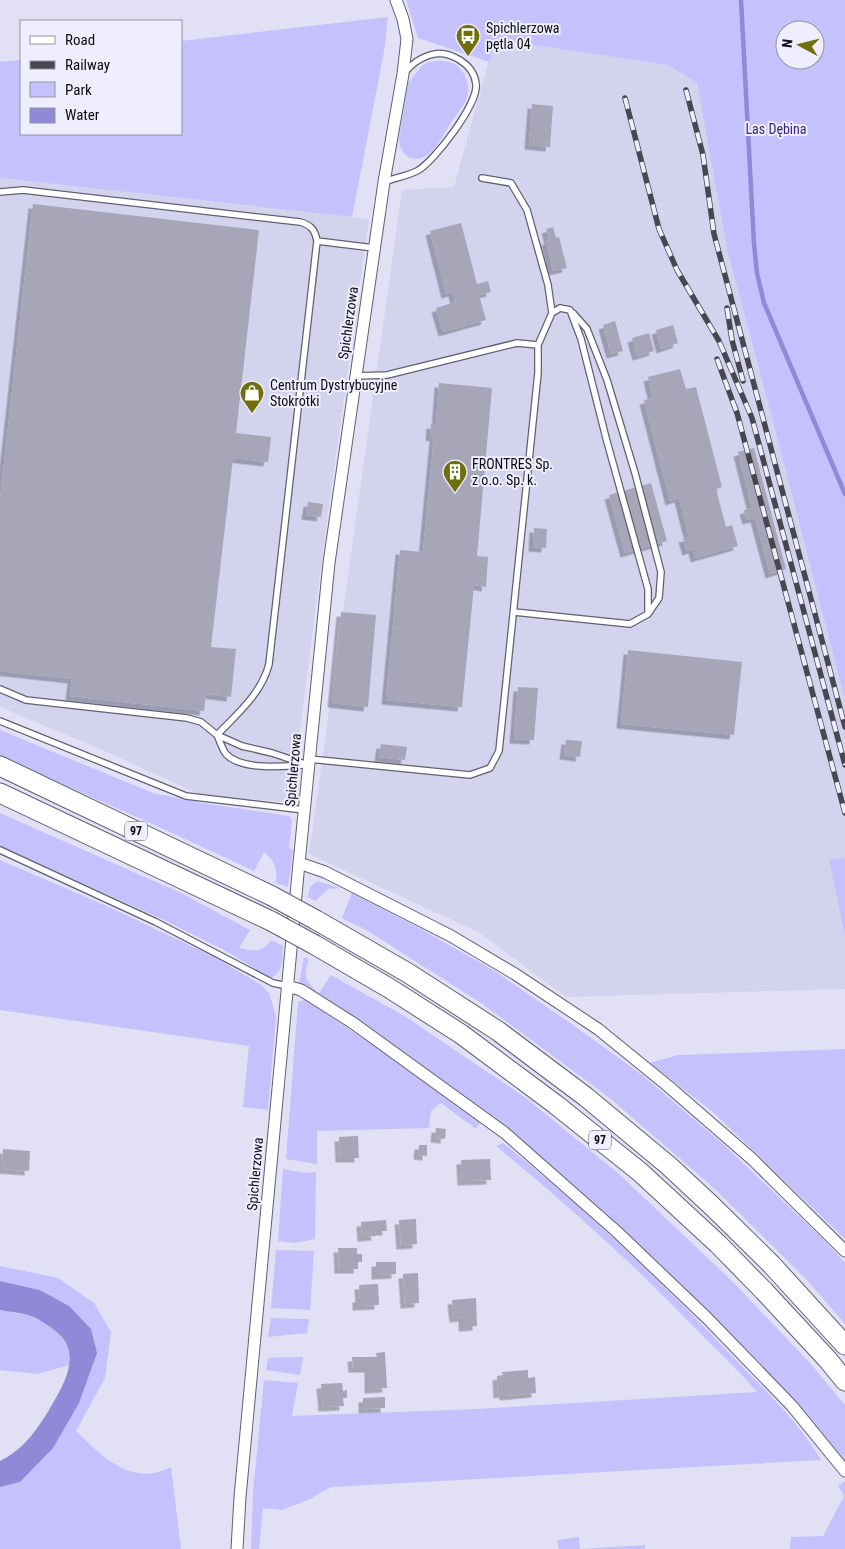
<svg xmlns="http://www.w3.org/2000/svg" width="845" height="1549" font-family="'Roboto Condensed',sans-serif">
	<defs>
		<filter id="shadow"><feDropShadow dx="-4.5" dy="4.5" stdDeviation="0" flood-color="#0004"/></filter>
	</defs>
	<rect width="100%" height="100%" fill="#e1e0f4"/>
	<path fill="#d4d3ee" d="M495 38 668 65 697 83 727 249 770 410 845 700V858L830 859 845 937V989L566 997 478 932 309 854 402 190 454 187Z
		M0 178 369 219 326 527 291 802 219 797 199 794 105 751 0 707Z"/>
	<path fill="#c5c1fd" fill-rule="evenodd" d="M406 0H845V700L770 410 727 249 697 83 668 65 495 39 489 62 418 38ZM785 30H815V60H785Z
		M388 17 384 52 352 217 0 178V62L21 60V134H181V41Z
		M437 61C442 61 448 61 452 63 465 68 472 87 466 100 462 109 454 117 449 126 442 136 434 154 421 158 407 162 400 151 399 139L408 83 423 65 428 62Z
		M0 730 153 793 202 803 289 816 292 820 289 848 293 850 288 887 276 883C277 867 276 863 264 852L254 871 153 824 0 757Z
		M0 813 181 893 250 930 239 948C254 951 262 953 271 940L283 946C282 959 284 973 270 978L226 951 162 919 0 846Z
		M845 858V937L829 859Z
		M0 860 111 908 214 957 260 984 269 993 276 1016 268 1110 243 1107 249 1046 0 1010Z
		M317 881 339 888 328 889 315 901 308 897 310 887Z
		M352 893 421 929 493 970 573 1025 642 1075 724 1145 825 1241 845 1263V1324L807 1280 716 1190 611 1099 484 1005 368 931 342 918Z
		M304 957 309 960C302 975 306 982 319 993L331 975 406 1017 526 1098 620 1175 733 1282 808 1361 845 1405V1464L563 1177 484 1111 350 1015 299 983Z
		M305 1000 406 1067 480 1122 476 1129 441 1103 431 1111 429 1128 317 1131V1164L286 1159 298 1002Z
		M845 1049V1239L714 1113 650 1063 678 1055Z
		M503 1143C585 1208 661 1281 733 1357 764 1389 798 1421 821 1460L331 1487 310 1499 282 1510 263 1508 259 1549H251L253 1492 264 1380 298 1383 292 1416 477 1409 757 1392C740 1372 720 1353 701 1334 637 1267 568 1205 496 1146Z
		M283 1169 305 1173 316 1172 315 1239 295 1243 278 1241Z
		M276 1250 314 1251 310 1310 271 1308Z
		M0 1266 58 1278 94 1303 111 1332 105 1378 76 1431C103 1457 131 1487 171 1467L181 1549H0V1487L20 1482 79 1403 69 1306 40 1290 0 1281Z
		M0 1310 35 1317 59 1333 68 1347 70 1365 37 1374 0 1370Z
		M271 1318 309 1319 307 1333 268 1337Z
		M303 1357 300 1375 266 1370 268 1358Z
		M845 1481V1549H790L791 1537 823 1536 844 1496 838 1486Z
		M579 1537 580 1549 645 1545V1549H559L557 1540Z"/>
	<path fill="#9189d8" d="M0 1281 40 1290 69 1306 91 1329 97 1353 79 1403 53 1448 20 1482 0 1487V1461C23 1450 36 1431 49 1410 66 1382 85 1349 50 1327 45 1324 39 1319 34 1317 23 1313 11 1312 0 1310Z"/>
	<g fill="none" stroke-linecap="round" stroke-linejoin="round">
		<path stroke="#9189d8" stroke-width="4.5" d="M741 0 754 244 757 273 764 303 845 494"/>
	</g>
	<path fill="#a6a6b8" filter="url(#shadow)" d="M532 104 553 106 550 147 529 145Z
		M33 204 259 230 236 433 271 437 268 462 233 458 211 647 236 649 231 697 206 694 204 711 70 696 72 679 0 671V500Z
		M461 223 477 284 488 281 491 292 479 295 486 320 443 332 436 308 455 302 453 292 446 294 430 231Z
		M553 227 556 238 559 237 567 268 553 271 546 241 549 240 546 229Z
		M615 321 623 351 611 354 603 325Z
		M673 325 678 343 661 349 656 330Z
		M649 333 654 351 637 356 632 338Z
		M680 369 686 389 696 387 722 487 716 489 726 527 732 525 738 546 695 558 693 549 687 551 683 538 689 537 679 498 670 501 644 400 653 398 648 377Z
		M439 383 492 388 477 556 488 557 486 587 474 585 462 707 386 700 400 550 423 552 434 437 430 436 431 424 436 425Z
		M754 448 786 569 770 574 755 518 747 520 744 510 752 508 738 452Z
		M651 483 667 541 625 553 609 495Z
		M308 502 323 504 321 517 306 515Z
		M534 528 547 529 546 548 533 547Z
		M341 612 376 615 368 707 332 703Z
		M628 650 742 662 734 735 621 724Z
		M518 687 538 688 534 740 514 739Z
		M566 740 582 741 580 757 564 755Z
		M381 744 407 747 405 760 379 757Z
		M436 1128 446 1129 445 1139 435 1138Z
		M358 1136 359 1158H340L339 1137Z
		M419 1145H427V1156L418 1155Z
		M3 1149 30 1151 29 1171 2 1169Z
		M490 1159 491 1180 462 1181 461 1160Z
		M416 1219 417 1244 401 1245 399 1220Z
		M386 1220 387 1231H375L376 1236 362 1237 361 1222Z
		M338 1248H357V1254H362V1262H358V1269H339Z
		M376 1262H396V1274L376 1275Z
		M418 1273 419 1303 405 1304 403 1274Z
		M378 1284 379 1305 357 1306V1298H360L359 1285Z
		M476 1298 477 1326 463 1327V1317L454 1318 452 1300Z
		M385 1352 387 1388 369 1389V1368H353L352 1357H377L376 1353Z
		M528 1370V1378L535 1377 536 1393 504 1396V1393L498 1394 497 1376 503 1375 502 1372Z
		M342 1383 343 1391 347 1390V1398H343L344 1406 323 1407 321 1384Z
		M385 1397V1408L363 1409V1398Z"/>
	<g fill="none" stroke-linecap="round" stroke-linejoin="round">
		<defs>
			<path id="lane" d="M482 178 511 183 527 210 548 285 552 313
				M384 182C394 178 407 176 417 171 434 162 479 103 476 84 474 64 449 49 430 55 420 58 411 65 405 72
				M0 192 23 190 300 222C311 225 315 230 317 241
				M573 313 587 329 607 380 635 473 661 572 659 598 648 614
				M356 376 387 375 517 343 538 345
				M0 689 26 700 187 718 201 722 217 735 242 746 272 753 308 765
				M0 721 186 796 304 810
				M217 735C237 714 262 693 269 664L317 241 374 248
				M217 735C220 741 222 749 226 754 242 771 282 766 303 765
				M309 759 470 775 490 768 499 751 538 373V345L552 313 560 308 570 310 581 339 606 438 648 589V614L630 624 514 612
				M0 850 156 922 273 983 287 986"/>
			<path id="street" d="M299 863 325 872 451 936 515 974 598 1029 668 1086 752 1159 845 1251
				M287 986 301 990 353 1023 505 1133 616 1231 707 1318 792 1406 845 1471
				M237 1549 240 1497 299 863 329 563 384 182 403 74 407 39 403 19 396 0"/>
			<path id="primary" d="M0 766 272 896
				M0 793 271 921
				M316 920 408 973 498 1031 586 1097 669 1166 712 1206 771 1264 845 1345
				M315 945 389 988 461 1034 555 1104 640 1172 718 1244 764 1291 828 1360 845 1381"/>
		</defs>
		<use href="#lane" stroke="#616071" stroke-width="8"/>
		<use href="#street" stroke="#616071" stroke-width="13"/>
		<use href="#primary" stroke="#616071" stroke-width="21"/>
		<use href="#lane" stroke="#fff" stroke-width="5.5"/>
		<use href="#street" stroke="#fff" stroke-width="11"/>
		<use href="#primary" stroke="#fff" stroke-width="19"/>
		<defs>
			<path id="rail" d="M686 90 703 155 714 234 726 279 845 727
				M625 98 659 229 677 270 719 341 752 418 845 765
				M727 308 732 340 743 381
				M717 359 737 413 845 813"/>
		</defs>
		<use href="#rail" stroke="#474751" stroke-width="5.5"/>
		<use href="#rail" stroke="#eeeefe" stroke-width="4" stroke-dasharray="11" stroke-linecap="butt"/>
		<defs>
			<path id="primary-bridge" d="M272 896 316 920
				M271 921 315 945"/>
		</defs>
		<use href="#primary-bridge" stroke="#616071" stroke-width="21" stroke-linecap="butt"/>
		<use href="#primary-bridge" stroke="#fff" stroke-width="19"/>
	</g>
	<defs>
		<symbol id="bus-pin" viewBox="-11 -11 22 30"><path d="M0 17L-7.5 6A9.5 9.5 0 1 1 7.5 6Z" fill="#716e0f" stroke="#eeeefe"/><path d="M-5-6H5V4H4V6H2V4H-2V6H-4V4H-5ZM-3.5-4V0h7V-4ZM-3.5 1.2v1.5H-2V1.2ZM2 1.2v1.5H3.5V1.2Z" fill="#fff"/></symbol>
		<symbol id="shop-pin" viewBox="-11 -11 22 30"><path d="M0 17L-7.5 6A9.5 9.5 0 1 1 7.5 6Z" fill="#716e0f" stroke="#eeeefe"/><path d="M-5-2.5h2.3a2.7 3.5 0 0 1 5.4 0H5L5.5 6h-11ZM-1.5-2.5h3a1.5 2.3 0 0 0-3 0Z" fill="#fff"/></symbol>
		<symbol id="building-pin" viewBox="-11 -11 22 30"><path d="M0 17L-7.5 6A9.5 9.5 0 1 1 7.5 6Z" fill="#716e0f" stroke="#eeeefe"/><path d="M-4-6H4V6H1V3H-1V6H-4ZM-2.5-4.3h1.7v1.8h-1.7ZM.8-4.3h1.7v1.8H.8ZM-2.5-1h1.7V.8h-1.7ZM.8-1h1.7V.8H.8Z" fill="#fff"/></symbol>
	</defs>
	<g fill-rule="evenodd">
		<use href="#bus-pin" x="454" y="22" width="28" height="38"/>
		<use href="#shop-pin" x="238" y="379" width="28" height="38"/>
		<use href="#building-pin" x="441" y="458" width="28" height="38"/>
	</g>
	<g text-anchor="middle" dominant-baseline="central" stroke-width="4" stroke-linejoin="round" paint-order="stroke">
		<g fill="#eeeefe" stroke="#505059" stroke-width="1">
			<rect x="125" y="821.5" width="22" height="19" rx="4"/>
			<rect x="589" y="1130.5" width="22" height="19" rx="4"/>
		</g>
		<g font-size="12" font-weight="bold" fill="#0c0c12">
			<text x="136" y="831">97</text>
			<text x="600" y="1140">97</text>
		</g>
		<g font-size="14" fill="#0c0c12" stroke="#eeeefe" text-anchor="start">
			<text x="486" y="28">Spichlerzowa<tspan x="486" dy="16">pętla 04</tspan></text>
			<text x="270" y="385">Centrum Dystrybucyjne<tspan x="270" dy="16">Stokrotki</tspan></text>
			<text x="472" y="464">FRONTRES Sp.<tspan x="472" dy="16">z o.o. Sp. k.</tspan></text>
		</g>
		<g font-size="14" fill="#3a247f" stroke="#eeeefe">
			<text x="776" y="129">Las Dębina</text>
		</g>
		<g font-size="14" fill="#0c0c12" stroke="#eeeefe">
			<text transform="translate(348 323) rotate(-82)">Spichlerzowa</text>
			<text transform="translate(293 770) rotate(-85)">Spichlerzowa</text>
			<text transform="translate(255 1174) rotate(-85)">Spichlerzowa</text>
		</g>
	</g>
	<rect x="20" y="20" width="162" height="115" fill="#eeeefe" stroke="#9494a0"/>
	<rect x="30" y="36" width="25" height="8" fill="#ffffff" stroke="#9494a0"/>
	<text x="65" y="45" font-size="15" fill="#0c0c12">Road</text>
	<rect x="30" y="61" width="25" height="8" fill="#474751" stroke="#9494a0"/>
	<text x="65" y="70" font-size="15" fill="#0c0c12">Railway</text>
	<rect x="30" y="82" width="25" height="15" fill="#c5c1fd" stroke="#9494a0"/>
	<text x="65" y="95" font-size="15" fill="#0c0c12">Park</text>
	<rect x="30" y="108" width="25" height="15" fill="#9189d8" stroke="#9494a0"/>
	<text x="65" y="120" font-size="15" fill="#0c0c12">Water</text>
	<g transform="translate(800 45) rotate(277)"><circle r="24" fill="#eeeefe" stroke="#9494a0"/>
	<path d="M0-4L9 19L0 12L-9 19Z" fill="#716e0f"/>
	<text y="-8" font-size="14" font-weight="bold" text-anchor="middle" fill="#0c0c12">N</text>
	</g>
</svg>
